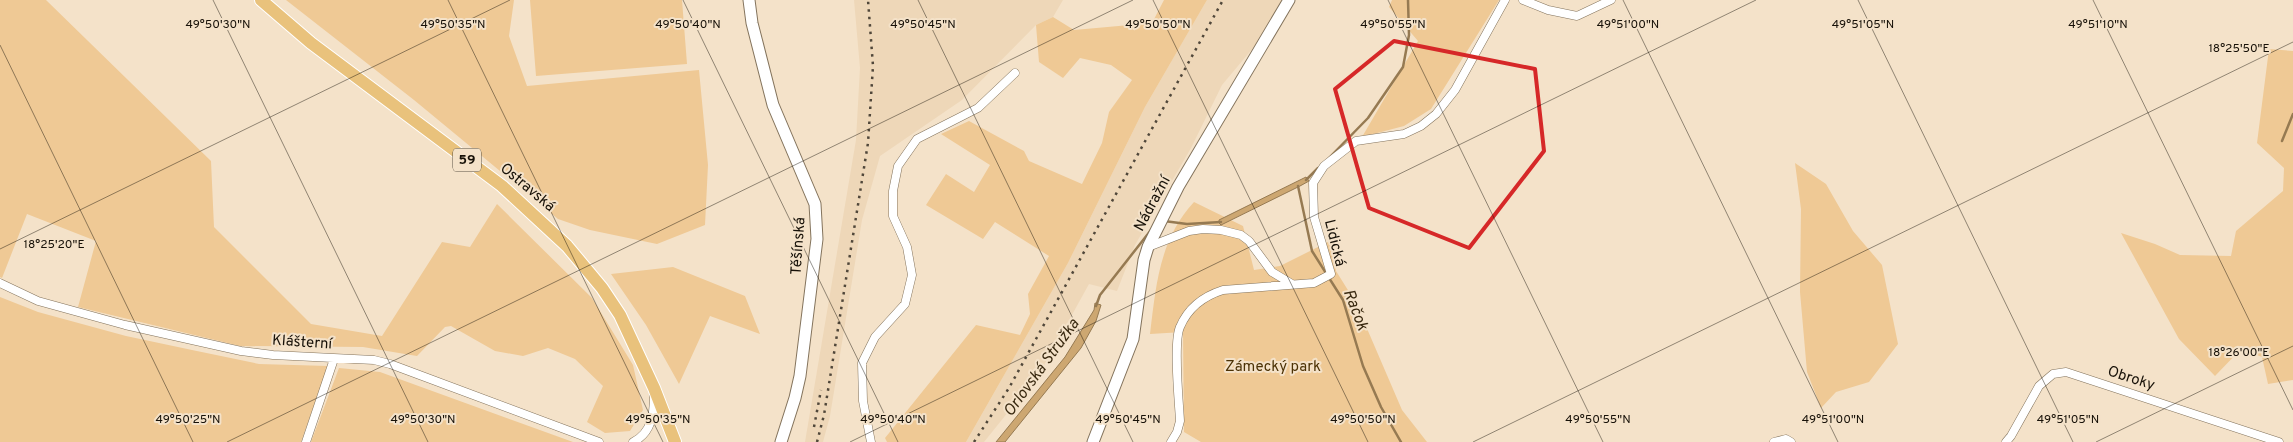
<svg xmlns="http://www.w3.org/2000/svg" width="2293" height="442" font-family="Overpass,sans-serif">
	<rect width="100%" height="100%" fill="#f4e2c9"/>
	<path fill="#eed7b8" d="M854 0H1063L1053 17 1036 25 962 100 880 156 862 220 830 416 823 442H805L856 140 860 68Z
		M1207 0H1282L1258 42 1222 85 1191 148 1135 245 1117 291 1089 284 1041 371 984 442H966L1068 263 1145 107Z"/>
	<path fill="#efc995" d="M0 0H46L211 161 214 227 311 324 382 336 442 242 470 247 497 204 592 298 633 365 643 410 630 431 605 433 587 422 603 386 575 359 548 348 523 356 495 351 451 326 445 327 417 356 363 347 240 346 78 307 96 241 27 214 2 278 0 277Z
		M286 0H514L509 36 527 86 699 70 708 165 705 225 657 244 590 230 558 219 414 100Z
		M530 0H682L687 64 536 76Z
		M1164 0H1207L1145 107 1068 263 966 442H887L885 438 976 325 1020 335 1030 314 1028 294 1049 256 995 222 983 239 926 205 946 174 974 192 990 165 941 134 969 121 1024 151 1029 161 1082 184 1102 143 1109 112 1132 80 1111 65 1080 58 1063 78 1039 62 1036 25 1053 17 1074 30 1152 23Z
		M1392 0H1499L1431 109 1404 126 1362 137 1418 41 1389 7Z
		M2269 49 2293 51V380L2268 384 2262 357 2241 349 2215 376 2179 339 2121 233 2155 244 2180 255 2231 256 2236 231 2283 191 2284 168 2257 143Z
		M1795 163 1826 184 1853 231 1882 265 1898 344 1869 382 1836 392 1821 408 1807 372 1800 292 1801 209Z
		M1194 202 1243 226 1254 270 1280 266 1330 241 1336 271 1356 303 1402 410 1427 442H1201L1184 432 1183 332 1150 334C1156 286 1159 240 1194 202Z
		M673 267 745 296 760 334 710 316 679 384 646 325 611 274Z
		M0 297 38 312 126 336 192 350 259 364 328 366 301 442H0Z
		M339 368 380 372 573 442H311Z"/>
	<path fill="#cda771" stroke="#967a52" d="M1306 177 1309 181 1300 186 1221 225 1219 223V220Z
		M1095 303 1101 305 1096 321 1081 348 1005 442H996L1065 357 1094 310Z"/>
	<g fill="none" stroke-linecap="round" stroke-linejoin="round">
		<path stroke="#967a52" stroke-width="2.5" d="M2282 141 2293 114
			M1328 159 1368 118 1403 67 1409 35 1408 0
			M1306 180 1318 168
			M1298 186 1312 251 1343 300 1363 366 1381 407 1401 442
			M1164 221 1187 224 1221 222
			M1096 306 1100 295 1151 230"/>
		<defs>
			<path id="street" d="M1523 0 1548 10 1577 16 1611 0
				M1148 247 1189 231 1203 229 1221 230 1241 235 1249 241 1272 272 1292 284
				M0 283 38 301 125 325 241 351 273 355 374 360 390 364 599 442
				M306 442 334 359
				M633 442C652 433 654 413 654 395
				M871 442 863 401 862 363 875 337 905 304 912 275 907 247 893 216V191L898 166 917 139 978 108 1015 73
				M1171 442 1177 432 1180 421C1179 402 1173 342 1180 327 1188 308 1204 296 1223 290L1314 283 1331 274 1314 217 1313 183 1324 166 1356 141 1404 134 1421 126 1436 114 1455 90 1505 0
				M1774 442 1786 439 1791 442
				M2006 442 2011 436 2039 386 2053 374 2066 372 2279 442"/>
			<path id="secondary" d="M749 0 752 23 773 105 815 204 817 239 800 376 795 398 781 442
				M1093 442 1133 339 1144 260 1148 247 1178 187 1289 0"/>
			<path id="primary" d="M261 0 311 43 502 186 567 246 602 288 620 315 654 388 675 442"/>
		</defs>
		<use href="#street" stroke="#83735c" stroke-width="9"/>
		<use href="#secondary" stroke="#83735c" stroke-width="13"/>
		<use href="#primary" stroke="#fff" stroke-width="14"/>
		<use href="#street" stroke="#fff" stroke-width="8"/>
		<use href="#secondary" stroke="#fff" stroke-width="11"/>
		<use href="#primary" stroke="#e9c27c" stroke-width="12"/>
		<path stroke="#50473a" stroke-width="2.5" stroke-dasharray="2.5 5" stroke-linecap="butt" d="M814 427 821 390
			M817 442 824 415 868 143 873 66 868 0
			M974 442 1009 388 1223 0"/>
	</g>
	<path fill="none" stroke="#d62828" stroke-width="4" stroke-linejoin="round" d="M1394 41 1535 69 1544 151 1469 248 1369 208 1335 89Z"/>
	<path fill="none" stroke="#171108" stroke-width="1" stroke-opacity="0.45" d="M213 0 428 442M448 0 663 442M683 0 898 442M918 0 1133 442M1153 0 1368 442M1388 0 1603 442M1623 0 1838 442M1858 0 2073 442M2093 0 2293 410M0 45 193 442M0 249 510 0M227 442 1133 0M850 442 1756 0M1473 442 2293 42M2096 442 2293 346"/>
	<g text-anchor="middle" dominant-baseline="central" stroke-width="4" stroke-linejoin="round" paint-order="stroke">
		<rect fill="#f4e2c9" stroke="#595042" stroke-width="1" x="453" y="148.5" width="28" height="23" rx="4"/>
		<g font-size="14" font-weight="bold" fill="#171108">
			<text x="467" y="160">59</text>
		</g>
		<g font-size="15" fill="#171108" stroke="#f4e2c9">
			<text transform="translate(527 188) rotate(40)">Ostravská</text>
			<text transform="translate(1153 204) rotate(-62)">Nádražní</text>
			<text transform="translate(1334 243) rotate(76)">Lidická</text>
			<text transform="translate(799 246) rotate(-86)">Těšínská</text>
			<text transform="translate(302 343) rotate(4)">Klášterní</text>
			<text transform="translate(2131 379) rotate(18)">Obroky</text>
		</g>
		<g font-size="15" fill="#4c3205" stroke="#f4e2c9">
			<text x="1273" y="367">Zámecký park</text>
		</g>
		<g font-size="16" font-style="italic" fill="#392910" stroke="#f4e2c9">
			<text transform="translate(1355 310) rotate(69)">Račok</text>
			<text transform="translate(1042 368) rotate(-54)">Orlovská Stružka</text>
		</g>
	</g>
	<g font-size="12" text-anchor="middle" fill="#171108" stroke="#f4e2c9" stroke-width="4" stroke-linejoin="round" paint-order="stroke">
		<text x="218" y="28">49°50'30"N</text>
		<text x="453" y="28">49°50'35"N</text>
		<text x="688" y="28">49°50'40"N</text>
		<text x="923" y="28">49°50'45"N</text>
		<text x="1158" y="28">49°50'50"N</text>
		<text x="1393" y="28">49°50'55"N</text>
		<text x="1628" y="28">49°51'00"N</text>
		<text x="1863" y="28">49°51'05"N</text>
		<text x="2098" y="28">49°51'10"N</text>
		<text x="2239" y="52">18°25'50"E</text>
		<text x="54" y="248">18°25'20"E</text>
		<text x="2239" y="356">18°26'00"E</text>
		<text x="188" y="423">49°50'25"N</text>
		<text x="423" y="423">49°50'30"N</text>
		<text x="658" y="423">49°50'35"N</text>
		<text x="893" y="423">49°50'40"N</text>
		<text x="1128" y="423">49°50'45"N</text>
		<text x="1363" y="423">49°50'50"N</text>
		<text x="1598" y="423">49°50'55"N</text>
		<text x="1833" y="423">49°51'00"N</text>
		<text x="2068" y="423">49°51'05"N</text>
	</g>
</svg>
